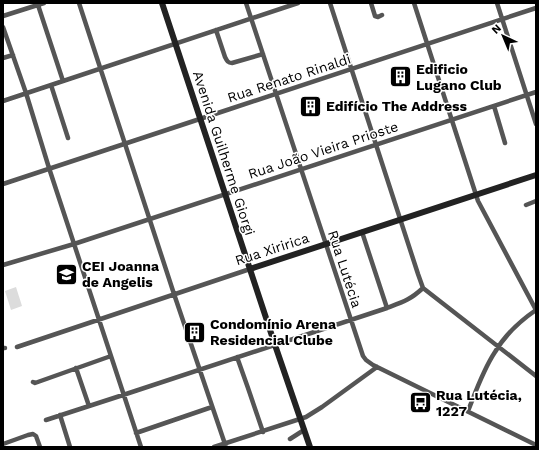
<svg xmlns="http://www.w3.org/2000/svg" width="539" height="450" font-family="'Work Sans',sans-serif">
	<rect width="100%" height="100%" fill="#fff"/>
	<path fill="#dcdcdc" d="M16 287 22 306 11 310 5 291Z"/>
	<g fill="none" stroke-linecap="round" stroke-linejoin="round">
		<path stroke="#555" stroke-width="4.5" d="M79 3 174 294 226 447
			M246 3 363 356 366 360 373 365 536 445
			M330 3 418 274 423 288 536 376
			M371 3 375 16 378 17 382 15
			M414 3 478 201 536 310C520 321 505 335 495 352 483 370 476 391 468 411
			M497 3 536 124
			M38 5 63 81
			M3 16 44 3
			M3 27 26 93 49 168 141 447
			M216 30 225 57C227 61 228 63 232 63L263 54
			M3 58 13 55
			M51 85 68 138
			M3 101 298 3
			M494 106 505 143
			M3 184 230 109 536 8
			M526 205 536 201
			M362 232 387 308
			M3 265 74 244 536 92
			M17 347 250 269
			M3 348H5
			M237 357 248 388 263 432
			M76 368 89 406
			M33 382 35 383 111 356
			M60 415 70 447
			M46 420 123 395 387 308C403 302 410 300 423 288
			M136 433 212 407
			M290 439 304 430
			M3 444 28 435 33 434 36 436 40 447
			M214 447 306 417 322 407 377 367"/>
		<path stroke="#222" stroke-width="6" d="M162 3 275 345 310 447
			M250 269 536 175"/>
	</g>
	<defs>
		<symbol id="building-square" viewBox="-11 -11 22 22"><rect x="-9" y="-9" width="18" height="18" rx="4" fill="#000" stroke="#fff"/><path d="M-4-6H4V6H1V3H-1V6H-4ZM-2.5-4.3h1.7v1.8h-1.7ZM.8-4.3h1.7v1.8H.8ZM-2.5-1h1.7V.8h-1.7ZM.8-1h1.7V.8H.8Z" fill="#fff"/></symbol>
		<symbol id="school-square" viewBox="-11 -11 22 22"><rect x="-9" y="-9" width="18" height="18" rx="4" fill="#000" stroke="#fff"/><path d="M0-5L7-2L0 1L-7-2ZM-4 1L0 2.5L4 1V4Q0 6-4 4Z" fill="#fff"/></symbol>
		<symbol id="bus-square" viewBox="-11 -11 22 22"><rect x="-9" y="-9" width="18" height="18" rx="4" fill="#000" stroke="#fff"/><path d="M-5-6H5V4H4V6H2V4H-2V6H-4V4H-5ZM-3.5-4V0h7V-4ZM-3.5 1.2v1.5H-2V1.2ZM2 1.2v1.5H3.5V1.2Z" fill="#fff"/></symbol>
	</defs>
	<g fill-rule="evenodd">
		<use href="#building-square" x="388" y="64" width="25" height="25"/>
		<use href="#building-square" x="298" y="94" width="25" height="25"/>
		<use href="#school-square" x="54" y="262" width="25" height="25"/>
		<use href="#building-square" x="182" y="320" width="25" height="25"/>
		<use href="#bus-square" x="408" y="390" width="25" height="25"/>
	</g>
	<g text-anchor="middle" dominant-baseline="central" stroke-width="3" stroke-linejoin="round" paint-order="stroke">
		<g font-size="14" font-weight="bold" fill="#000" stroke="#fff" text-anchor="start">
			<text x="416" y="69">Edificio<tspan x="416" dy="16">Lugano Club</tspan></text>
			<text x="326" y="106">Edifício The Address</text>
			<text x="82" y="266">CEI Joanna<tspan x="82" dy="16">de Angelis</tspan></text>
			<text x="210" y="324">Condomínio Arena<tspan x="210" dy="16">Residencial Clube</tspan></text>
			<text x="436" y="395">Rua Lutécia,<tspan x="436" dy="16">1227</tspan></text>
		</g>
		<g font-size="14" fill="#000" stroke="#fff">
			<text transform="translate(289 78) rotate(-18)">Rua Renato Rinaldi</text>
			<text transform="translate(323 150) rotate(-18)">Rua João Vieira Prioste</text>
			<text transform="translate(224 153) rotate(72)">Avenida Guilherme Giorgi</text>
			<text transform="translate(272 249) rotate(-18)">Rua Xiririca</text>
			<text transform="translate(345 269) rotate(72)">Rua Lutécia</text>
		</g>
	</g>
	<rect width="539" height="450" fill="none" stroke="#000000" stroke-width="8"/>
	<g transform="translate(503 36) rotate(316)" stroke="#ffffff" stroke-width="3" paint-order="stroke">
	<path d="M0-3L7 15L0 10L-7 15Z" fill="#000000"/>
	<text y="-6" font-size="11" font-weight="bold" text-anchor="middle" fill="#000000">N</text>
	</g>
</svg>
